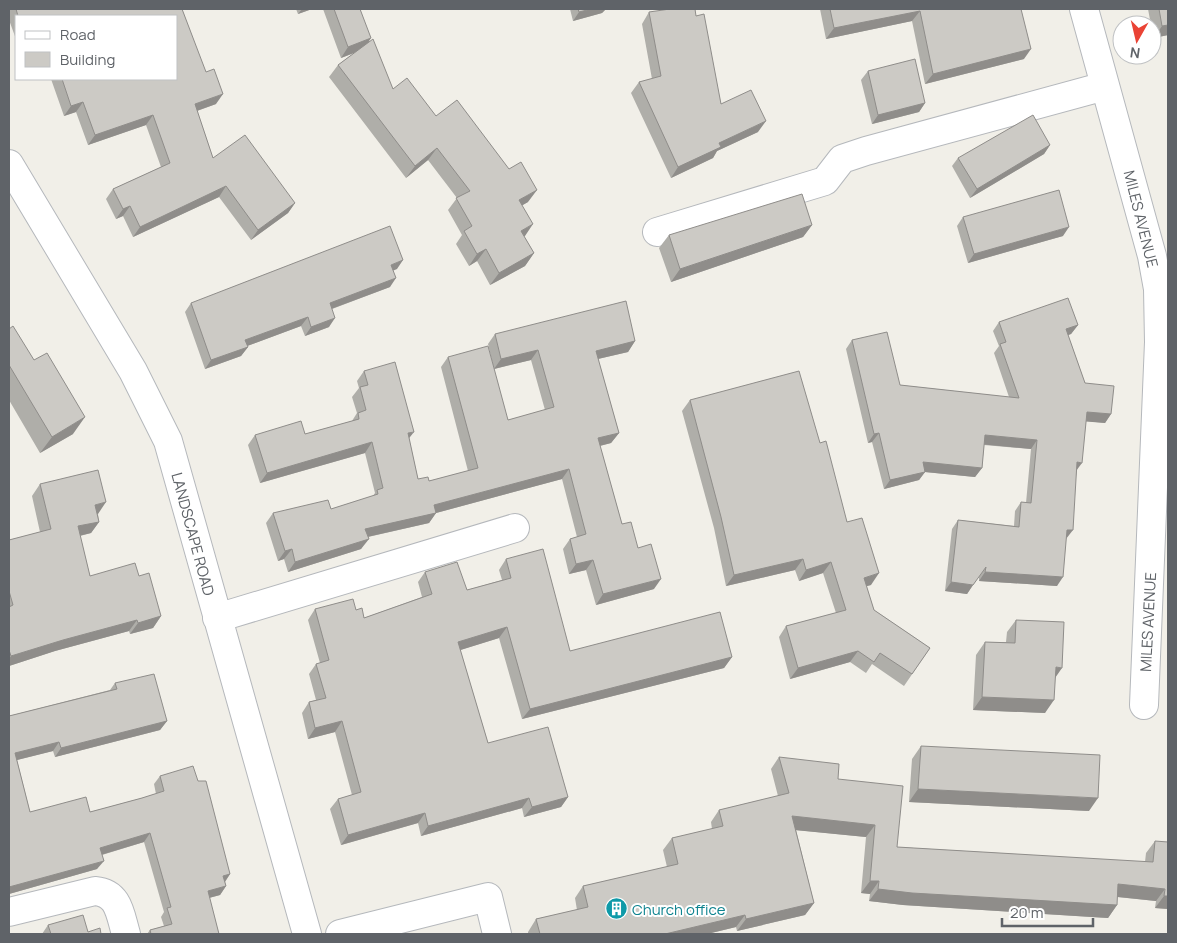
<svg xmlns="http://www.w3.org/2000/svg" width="1177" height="943" font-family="Manrope,sans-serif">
	<rect width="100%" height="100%" fill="#f1efe8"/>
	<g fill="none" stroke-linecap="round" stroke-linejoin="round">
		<defs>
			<path id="minor" d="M1084 9 1152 256 1158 289 1159 342 1144 705
				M9 164 133 371 168 441 307 934
				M657 232 825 181 842 159 866 151 1105 86
				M217 618 515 528
				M9 912 95 891C119 893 120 914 126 934
				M340 934 488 897 497 934"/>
		</defs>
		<use href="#minor" stroke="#b5b8bc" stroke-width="30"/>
		<use href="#minor" stroke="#fff" stroke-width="28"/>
	</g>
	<path fill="#afaea9" d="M9 9H182L216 104 197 111 213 158 295 203 288 213 251 240 219 197 133 237 123 216 116 219 106 199 113 189 161 167 146 125 88 145 76 112 64 116 51 79H176V16H16V39L9 20Z
		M296 9H312L298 14Z
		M323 9H360L369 41 393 89 436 116 528 202 522 205 525 236H524L534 253 525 266 490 285 477 261 469 266 456 244 462 235 448 210 457 198 428 160 406 178 329 77 338 65 354 53 341 58Z
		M570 9H606L602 13 573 21Z
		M820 9H1021L1024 59 925 84 912 21 826 39Z
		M1148 9H1168V35L1154 38 1152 25H1151Z
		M649 12 696 16 721 104 758 132 717 151 713 158 671 178 631 93 639 82 652 79 642 24Z
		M868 71 925 103 919 112 872 124 861 80Z
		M1050 145 1044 154 970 198 952 166 958 158Z
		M963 217 1063 236 968 263 957 226Z
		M812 225 803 237 671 282 659 248 669 235Z
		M397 269 393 270 390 287 332 309 329 327 305 336 301 326 247 346 248 347 241 356 205 369 185 312 191 303Z
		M999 322 1078 325 1071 334 1068 335 1085 383 1111 414 1105 423 1086 421 1077 470 1066 539 1057 586 979 581V576L967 594 945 591 952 529 958 520 1014 526 1015 511 1021 502 1026 503 1031 449 984 445 982 468 975 477 925 472 919 480 884 489 872 442 868 443 846 349 852 340 900 385 1009 397 994 353 999 346 993 331Z
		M9 329 73 434 40 453 9 400Z
		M495 334 635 341 628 352 598 359 619 433 611 443 600 446 622 524 638 548 654 589 596 605 586 570 569 574 563 549 570 539 577 537 562 479 436 513 429 523 368 537 361 549 288 572 284 559 278 561 266 523 273 513 331 509 373 496 375 493 365 453 260 483 248 445 255 435 305 434 352 421 357 413 352 397 359 388 357 381 364 371 409 438 418 479 429 481 468 471 441 367 448 357 508 420 545 410 531 360 494 369 488 344Z
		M690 400 820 443 847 522 871 585 866 586 874 610 930 648 904 686 872 664 866 673 850 662 790 679 779 637 786 626 836 613 823 573 799 581 795 570 726 586 714 528 682 411Z
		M40 484 98 514 99 522 91 533 80 536 90 576H139L161 616 153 628 130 634 129 631 55 651 9 666V540L40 532 32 496Z
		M506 559 570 651 732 657 724 668 522 719 499 638 460 650 488 743 568 797 561 807 524 817 522 808 421 836 418 823 341 845 330 809 338 799 352 795 335 732 308 739 302 713 309 702 316 700 309 674 316 664 320 663 308 620 315 609 356 610 364 618 422 597 418 582 425 572 467 590 502 580 499 570Z
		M1016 620 1055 677 1045 713 973 710 976 655 985 642H1006L1007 632Z
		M115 683 167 721 160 730 55 757 53 751 17 760 30 812H90L142 798 156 794 154 784 160 776 198 781 230 874 225 882 226 886 220 895 209 898 219 934H147L150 930 164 926 161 917 164 912 144 842 102 855 97 869 9 894V716L110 690Z
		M921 746 1089 811 909 802 912 759Z
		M779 757 838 779 897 847 1145 862 1146 853 1155 841 1168 909 1155 908 1156 901 1117 897V905L1108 918 903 905 869 901 870 894 861 893 866 837 796 830 814 903 805 915 737 931 736 927 707 934H528V932L536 919 577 910 575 898 583 886 667 867 663 850 672 838 712 829 711 822 719 810 778 796 771 769Z
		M48 925 88 932 101 934H42Z"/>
	<path fill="#8f8d8a" d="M302 9H312L298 14Z
		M591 9H606L602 13 573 21 579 12Z
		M920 11 912 21 826 39 834 28Z
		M1168 25V35L1154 38 1162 26Z
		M371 38 364 49 341 58 348 47Z
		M1031 49 1024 59 925 84 933 74Z
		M223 94 216 104 188 114 195 104Z
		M83 102 76 112 64 116 71 106Z
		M925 103 919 112 872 124 878 115Z
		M153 115 146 125 88 145 95 135Z
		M766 121 758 132 717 151 713 158 671 178 678 167 719 143Z
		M1050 145 1044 154 970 198 977 189Z
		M437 148 428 160 406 178 415 166Z
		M226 186 219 197 133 237 140 227Z
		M537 190 528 202 511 212 519 200Z
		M295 203 288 213 251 240 258 230Z
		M130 206 123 216 116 219 123 209Z
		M533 224 525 236 512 243 521 231Z
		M812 225 803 237 671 282 680 269Z
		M1069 227 1063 236 968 263 974 254Z
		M486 249 477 261 469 266 477 254Z
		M534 253 525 266 490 285 499 273Z
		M403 260 397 269 385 274 391 265Z
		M396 278 390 287 323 312 330 303Z
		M308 317 301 326 239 349 245 340Z
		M335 318 329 327 305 336 311 327Z
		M1078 325 1071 334 1060 338 1066 329Z
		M635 341 628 352 589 361 596 351Z
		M248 347 241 356 205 369 211 360Z
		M538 350 531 360 494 369 501 359Z
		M1087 412 1111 414 1105 423 1080 421Z
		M85 417 73 434 40 453 52 437Z
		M414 432 406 442 408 433Z
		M619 433 611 443 591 448 598 438Z
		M879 433 872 442 868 443 874 434Z
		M985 435 1037 440 1031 449 979 444Z
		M372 442 365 453 260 483 267 473Z
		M923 462 982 468 975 477 925 472 919 480 884 489 890 480Z
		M1077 462 1082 463 1076 471Z
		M569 469 562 479 436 513 429 523 358 539 365 529 434 505Z
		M106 502 98 514 87 516 95 505Z
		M99 522 91 533 70 538 78 526Z
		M1067 530H1073L1066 539Z
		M369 539 361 549 288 572 295 562Z
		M292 549 284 559 278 561 285 551Z
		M803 559 795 570 726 586 734 575Z
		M593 560 586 570 569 574 576 564Z
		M831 562 823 573 799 581 806 570Z
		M985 572 1063 577 1057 586 979 581Z
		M879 573 871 585 856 589 864 578Z
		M661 579 654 589 596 605 603 594Z
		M951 582 973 585 967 594 945 591Z
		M161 616 153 628 130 634 138 623Z
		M137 620 129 631 55 651 9 666V659L11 656 63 640Z
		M507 627 499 638 451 653 458 642Z
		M858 651 850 662 790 679 798 668Z
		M732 657 724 668 522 719 530 709Z
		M1056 667 1062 668 1053 681Z
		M982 697 1054 700 1045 713 973 710Z
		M167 721 160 730 55 757 61 748Z
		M342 721 335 732 308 739 315 728Z
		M59 742 53 751 9 762 15 753Z
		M918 789 1098 798 1089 811 909 802Z
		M568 797 561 807 524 817 532 807Z
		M529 798 522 808 421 836 428 826Z
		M425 813 418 823 341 845 348 835Z
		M792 816 875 825 866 837 784 829Z
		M150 833 144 842 94 857 100 848Z
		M104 861 97 869 9 894V887Z
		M230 874 224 883 223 876Z
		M870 881H879L870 894 861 893Z
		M1118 884 1165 889 1156 901 1109 896Z
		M226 886 220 895 201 900 208 891Z
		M878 889 1117 905 1108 918 903 905 869 901Z
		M1164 896H1168V909L1155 908Z
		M814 903 805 915 737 931 746 919Z
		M745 915 736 927 707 934H665Z"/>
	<path fill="#cccac5" stroke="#8f8d8a" d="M16 9H182L206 72 214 69 223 94 195 104 213 158 245 135 295 203 258 230 226 186 140 227 130 206 123 209 113 189 170 163 153 115 95 135 83 102 71 106 62 79H176V16H18Z
		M334 9H360L371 38 348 47Z
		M578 9H591L579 12Z
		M670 9H695L696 16 704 14 721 104 751 90 766 121 719 143 721 147 678 167 639 82 661 76 649 12Z
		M830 9H1021L1031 49 933 74 920 11 834 28Z
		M1159 9H1168V25L1162 26Z
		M373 39 393 89 407 78 436 116 457 100 509 169 521 162 537 190 519 200 533 224 521 231 534 253 499 273 486 249 477 254 464 231 472 226 456 198 470 191 437 148 415 166 338 65Z
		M915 59 925 103 878 115 868 71Z
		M1033 115 1050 145 977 189 958 158Z
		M1059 190 1069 227 974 254 963 217Z
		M802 194 812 225 680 269 669 235Z
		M390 226 403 260 391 265 396 278 330 303 335 318 311 327 308 317 245 340 248 347 211 360 191 303Z
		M1068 298 1078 325 1066 329 1085 383 1114 386 1111 414 1087 412 1082 463 1077 462 1073 530H1067L1063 577 985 572 986 567 973 585 951 582 958 520 1019 527 1021 502 1031 503 1037 440 985 435 982 468 923 462 925 472 890 480 879 433 874 434 852 340 887 332 900 385 1019 398 1000 344 1006 342 999 322Z
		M626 301 635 341 596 351 619 433 598 438 622 524 631 522 638 548 651 544 661 579 603 594 593 560 576 564 570 539 586 534 569 469 434 505 436 513 365 529 369 539 295 562 292 549 285 551 273 513 328 500 331 509 378 494 377 490 383 488 372 442 267 473 255 435 301 421 305 434 359 419 358 413 366 410 360 387 368 385 364 371 395 362 414 432 408 433 418 479 428 477 429 481 478 468 448 357 488 346 508 420 554 407 538 350 501 359 495 334Z
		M13 326 34 360 47 353 85 417 52 437 9 365V329Z
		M799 371 820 443 826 441 847 522 862 518 879 573 864 578 874 610 930 648 912 674 880 653 874 662 858 651 798 668 786 626 846 610 831 562 806 570 803 559 734 575 721 517 690 400Z
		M98 470 106 502 95 505 99 522 78 526 90 576 135 563 139 576 149 573 161 616 138 623 137 620 63 640 11 656 9 650V607L13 605 9 591V540L51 529 40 484Z
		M543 549 570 651 720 612 732 657 530 709 507 627 458 642 488 743 548 727 568 797 532 807 529 798 428 826 425 813 348 835 338 799 361 792 342 721 315 728 309 702 326 698 316 664 329 660 315 609 353 599 356 610 362 608 364 618 432 594 425 572 457 562 467 590 511 578 506 559Z
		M1016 620 1064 622 1062 668 1056 667 1054 700 982 697 985 642 1015 643Z
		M154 674 167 721 61 748 59 742 15 753 30 812 86 797 90 812 142 798 164 791 160 776 193 766 198 781H206L230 874 223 876 226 886 208 891 219 934H151L150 930 172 924 167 908 171 907 150 833 100 848 104 861 9 887V716L117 689 115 683Z
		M921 746 1100 755 1098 798 918 789Z
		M779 757 839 764 838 779 903 786 897 847 1153 862 1155 841 1168 842V896H1164L1165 889 1118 884 1117 905 912 893 878 889 879 881H870L875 825 792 816 814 903 746 919 745 915 665 934H540L536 919 588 907 583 886 678 864 672 838 723 826 719 810 789 793Z
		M83 915 88 932 100 928 101 934H51L48 925Z"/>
	<defs>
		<symbol id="building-disc" viewBox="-11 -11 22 22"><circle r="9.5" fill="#0f9aa8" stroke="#fff"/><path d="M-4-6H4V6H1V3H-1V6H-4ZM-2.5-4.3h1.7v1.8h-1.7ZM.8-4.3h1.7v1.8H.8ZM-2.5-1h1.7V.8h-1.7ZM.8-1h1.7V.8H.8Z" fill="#fff"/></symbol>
	</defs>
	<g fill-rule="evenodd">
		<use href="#building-disc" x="604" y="896" width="25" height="25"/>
	</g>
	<g text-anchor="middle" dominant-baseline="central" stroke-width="4" stroke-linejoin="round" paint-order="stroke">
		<g font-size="15" fill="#5f6368" stroke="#fff">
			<text transform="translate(1141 219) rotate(76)">MILES AVENUE</text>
			<text transform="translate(193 534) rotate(75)">LANDSCAPE ROAD</text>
			<text transform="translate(1148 622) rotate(-87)">MILES AVENUE</text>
		</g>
		<g font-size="15" fill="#0d838f" stroke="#fff" text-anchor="start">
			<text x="632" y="909">Church office</text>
		</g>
	</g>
	<rect width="1177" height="943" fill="none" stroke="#5f6368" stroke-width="20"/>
	<rect x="15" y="15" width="162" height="65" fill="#ffffff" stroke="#bfc1c3"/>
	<rect x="25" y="31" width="25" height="8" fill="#ffffff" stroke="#bfc1c3"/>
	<text x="60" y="40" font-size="15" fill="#5f6368">Road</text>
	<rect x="25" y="52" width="25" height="15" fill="#cccac5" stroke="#bfc1c3"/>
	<text x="60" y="65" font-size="15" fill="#5f6368">Building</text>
	<g transform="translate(1137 40) rotate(188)"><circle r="24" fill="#ffffff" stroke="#bfc1c3"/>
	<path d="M0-4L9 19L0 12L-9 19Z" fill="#ea4335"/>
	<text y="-8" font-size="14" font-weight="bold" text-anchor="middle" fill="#5f6368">N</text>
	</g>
	<path d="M1002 918v8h91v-8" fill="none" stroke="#5f6368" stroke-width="2.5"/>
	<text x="1010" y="918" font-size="15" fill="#5f6368" stroke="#ffffff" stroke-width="4" paint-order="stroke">20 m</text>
</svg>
